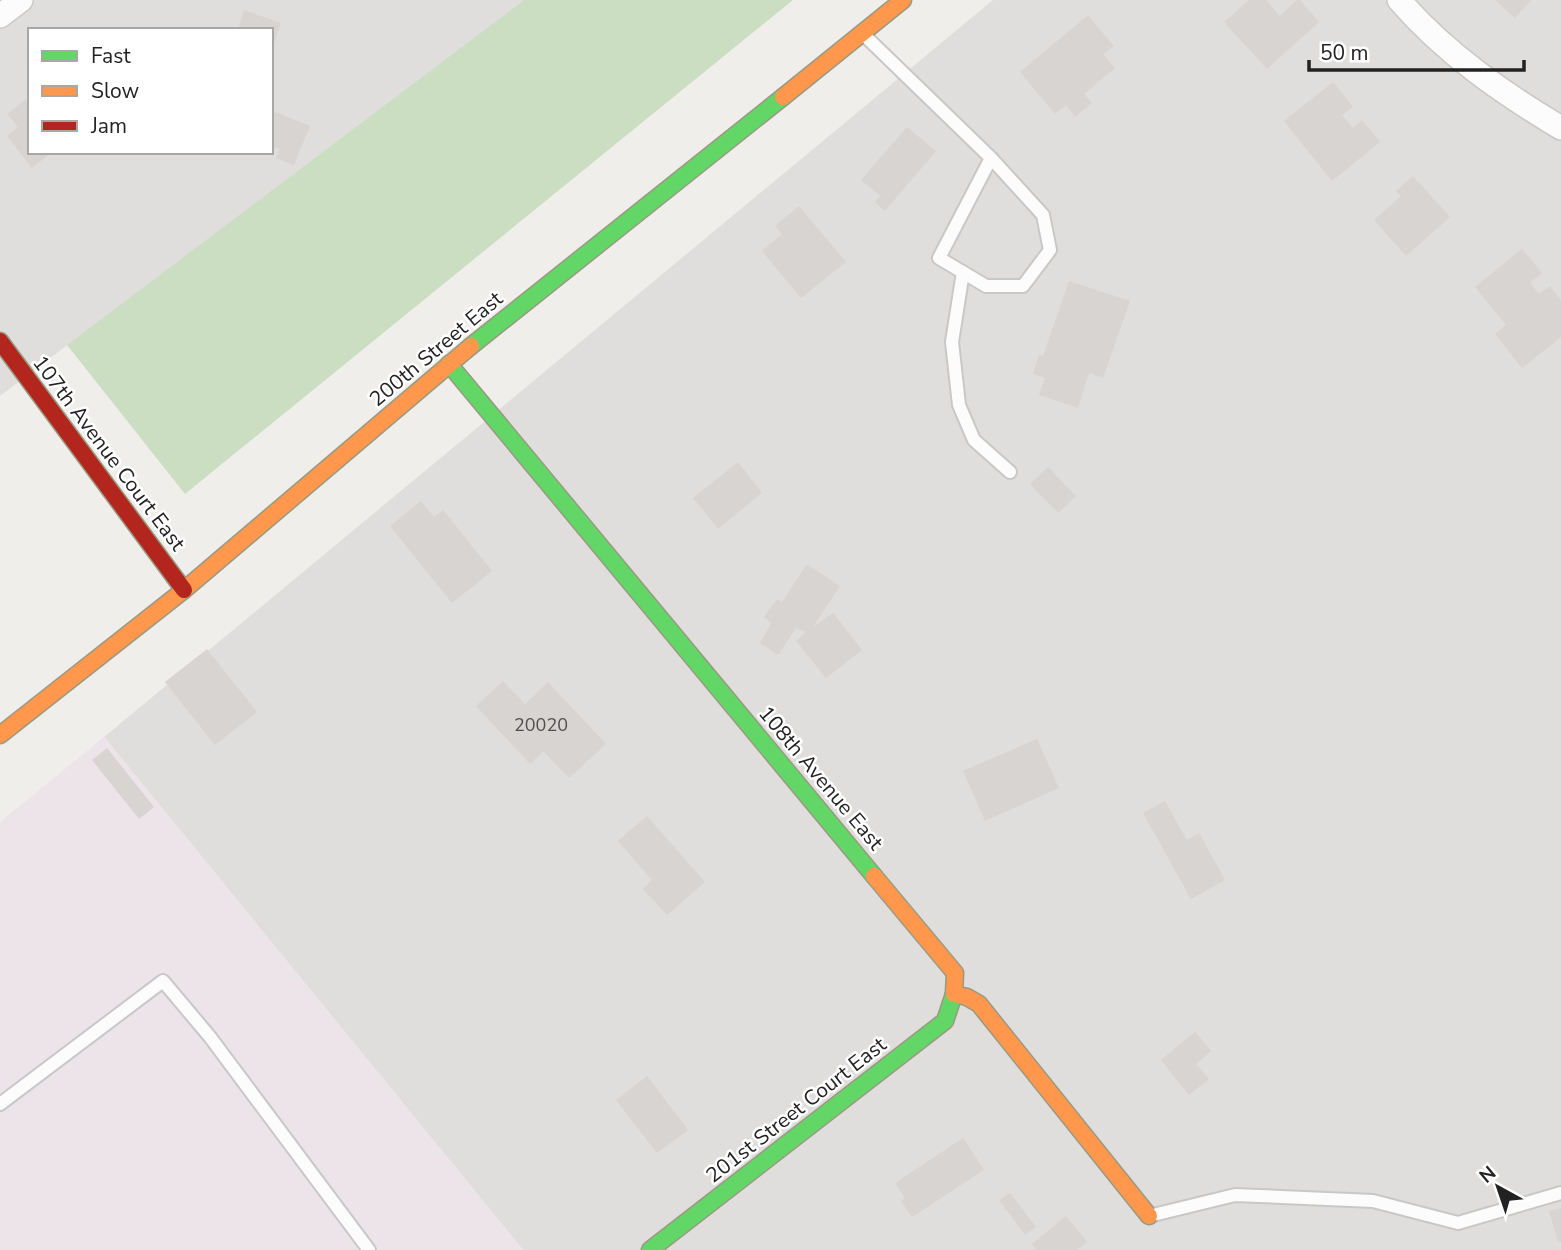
<svg xmlns="http://www.w3.org/2000/svg" width="1561" height="1250" font-family="'Nunito Sans',sans-serif">
	<rect width="100%" height="100%" fill="#f0eeeb"/>
	<path fill="#dfdedc" fill-rule="evenodd" d="M0 0H524L0 396ZM30 30H271V152H30Z
		M993 0H1561V1250H523L104 737Z"/>
	<path fill="#ede4e9" d="M104 737 523 1250H0V822Z"/>
	<path fill="#cbdec1" d="M524 0H793L185 494 67 345Z"/>
	<path fill="#d7d4d2" d="M1249 0H1266L1280 16 1297 0H1300L1319 22 1267 69 1224 22Z
		M1495 0H1531L1515 18Z
		M244 10 281 23 272 49 271 30H238Z
		M1088 15 1114 46 1103 54 1115 68 1084 94 1092 103 1075 117 1066 105 1055 114 1020 72Z
		M1333 82 1353 107 1342 115 1353 128 1362 120 1380 142 1332 181 1284 121Z
		M30 96V152H52L32 168 7 136 18 127 7 114Z
		M271 110 310 126 294 165 276 158 280 149 271 146Z
		M907 127 936 151 885 211 875 202 880 196 861 180Z
		M1413 176 1450 217 1406 256 1374 220 1401 196 1396 191Z
		M799 206 846 262 801 298 762 251 782 234 775 226Z
		M1522 249 1542 273 1530 283 1539 294 1550 286 1561 300V337L1522 368 1495 334 1506 325 1475 287Z
		M1069 281 1130 301 1103 378 1089 373 1078 408 1039 395 1045 378 1033 374 1039 355 1043 356Z
		M738 462 762 493 718 529 693 498Z
		M1048 467 1076 496 1058 513 1030 484Z
		M421 501 434 517 443 510 492 571 452 603 390 526Z
		M807 564 840 586 813 627 833 613 862 650 826 678 796 641 806 632 796 628 778 655 760 643 771 623 764 617 777 599 782 602Z
		M207 649 257 712 215 745 165 682Z
		M503 681 525 704 548 682 606 744 569 778 543 751 530 764 476 706Z
		M1037 739 1059 788 985 821 963 771Z
		M107 748 154 807 139 819 92 760Z
		M1165 801 1187 840 1199 833 1225 880 1191 899 1143 813Z
		M647 816 705 882 667 915 643 889 652 880 618 841Z
		M1195 1032 1211 1051 1196 1064 1209 1079 1189 1095 1161 1060Z
		M647 1076 688 1130 657 1153 616 1100Z
		M963 1138 984 1170 912 1217 901 1201 905 1198 895 1183Z
		M1010 1193 1036 1227 1025 1235 999 1200Z
		M1561 1208V1242H1558L1549 1211Z
		M1066 1216 1087 1242 1077 1250H1036L1032 1244Z"/>
	<g fill="none" stroke-linecap="round" stroke-linejoin="round">
		<defs>
			<path id="lane" d="M862 33 991 158 1043 215 1050 250 1023 286H986L939 258 991 158
				M963 272 952 342 959 405 974 440 1010 472
				M0 1104 163 981 210 1037 369 1250
				M1149 1216 1235 1195 1373 1201 1458 1223 1561 1193"/>
			<path id="street" d="M1399 0C1445 53 1501 92 1561 128
				M0 16 21 0"/>
			<path id="fast" d="M471 346 783 97
				M449 364 874 876
				M650 1250 945 1021 954 994"/>
			<path id="slow" d="M783 97 903 0
				M0 735 184 590 471 346
				M874 876 955 973 954 994 967 997 979 1004 1149 1216"/>
			<path id="jam" d="M0 341 184 590"/>
		</defs>
		<use href="#lane" stroke="#c9c8c7" stroke-width="16"/>
		<use href="#street" stroke="#c9c8c7" stroke-width="26"/>
		<use href="#fast" stroke="#999a82" stroke-width="19"/>
		<use href="#slow" stroke="#999a82" stroke-width="19"/>
		<use href="#jam" stroke="#999a82" stroke-width="19"/>
		<use href="#lane" stroke="#fdfcfc" stroke-width="12"/>
		<use href="#street" stroke="#fdfcfc" stroke-width="23"/>
		<use href="#fast" stroke="#63d668" stroke-width="16"/>
		<use href="#slow" stroke="#ff974d" stroke-width="16"/>
		<use href="#jam" stroke="#b3261e" stroke-width="16"/>
	</g>
	<g text-anchor="middle" dominant-baseline="central" stroke-width="5" stroke-linejoin="round" paint-order="stroke">
		<g font-size="18" fill="#4f4e4e">
			<text x="541" y="725">20020</text>
		</g>
		<g font-size="21" fill="#222" stroke="#fff">
			<text transform="translate(436 349) rotate(-40)">200th Street East</text>
			<text transform="translate(109 453) rotate(53)">107th Avenue Court East</text>
			<text transform="translate(821 778) rotate(50)">108th Avenue East</text>
			<text transform="translate(796 1110) rotate(-38)">201st Street Court East</text>
		</g>
	</g>
	<rect x="28" y="28" width="245" height="126" fill="#ffffff" stroke="#a7a7a7" stroke-width="2"/>
	<rect x="42" y="51" width="35" height="10" fill="#63d668" stroke="#a7a7a7" stroke-width="2"/>
	<text x="91" y="63" font-size="21" fill="#222222">Fast</text>
	<rect x="42" y="86" width="35" height="10" fill="#ff974d" stroke="#a7a7a7" stroke-width="2"/>
	<text x="91" y="98" font-size="21" fill="#222222">Slow</text>
	<rect x="42" y="121" width="35" height="10" fill="#b3261e" stroke="#a7a7a7" stroke-width="2"/>
	<text x="91" y="133" font-size="21" fill="#222222">Jam</text>
	<g transform="translate(1498 1187) rotate(320)" stroke="#ffffff" stroke-width="5" paint-order="stroke">
	<path d="M0-5L12 26L0 18L-12 26Z" fill="#222222"/>
	<text y="-10" font-size="19" font-weight="bold" text-anchor="middle" fill="#222222">N</text>
	</g>
	<path d="M1309 60v10h215v-10" fill="none" stroke="#222222" stroke-width="3.5"/>
	<text x="1320" y="60" font-size="21" fill="#222222" stroke="#ffffff" stroke-width="5" paint-order="stroke">50 m</text>
</svg>
